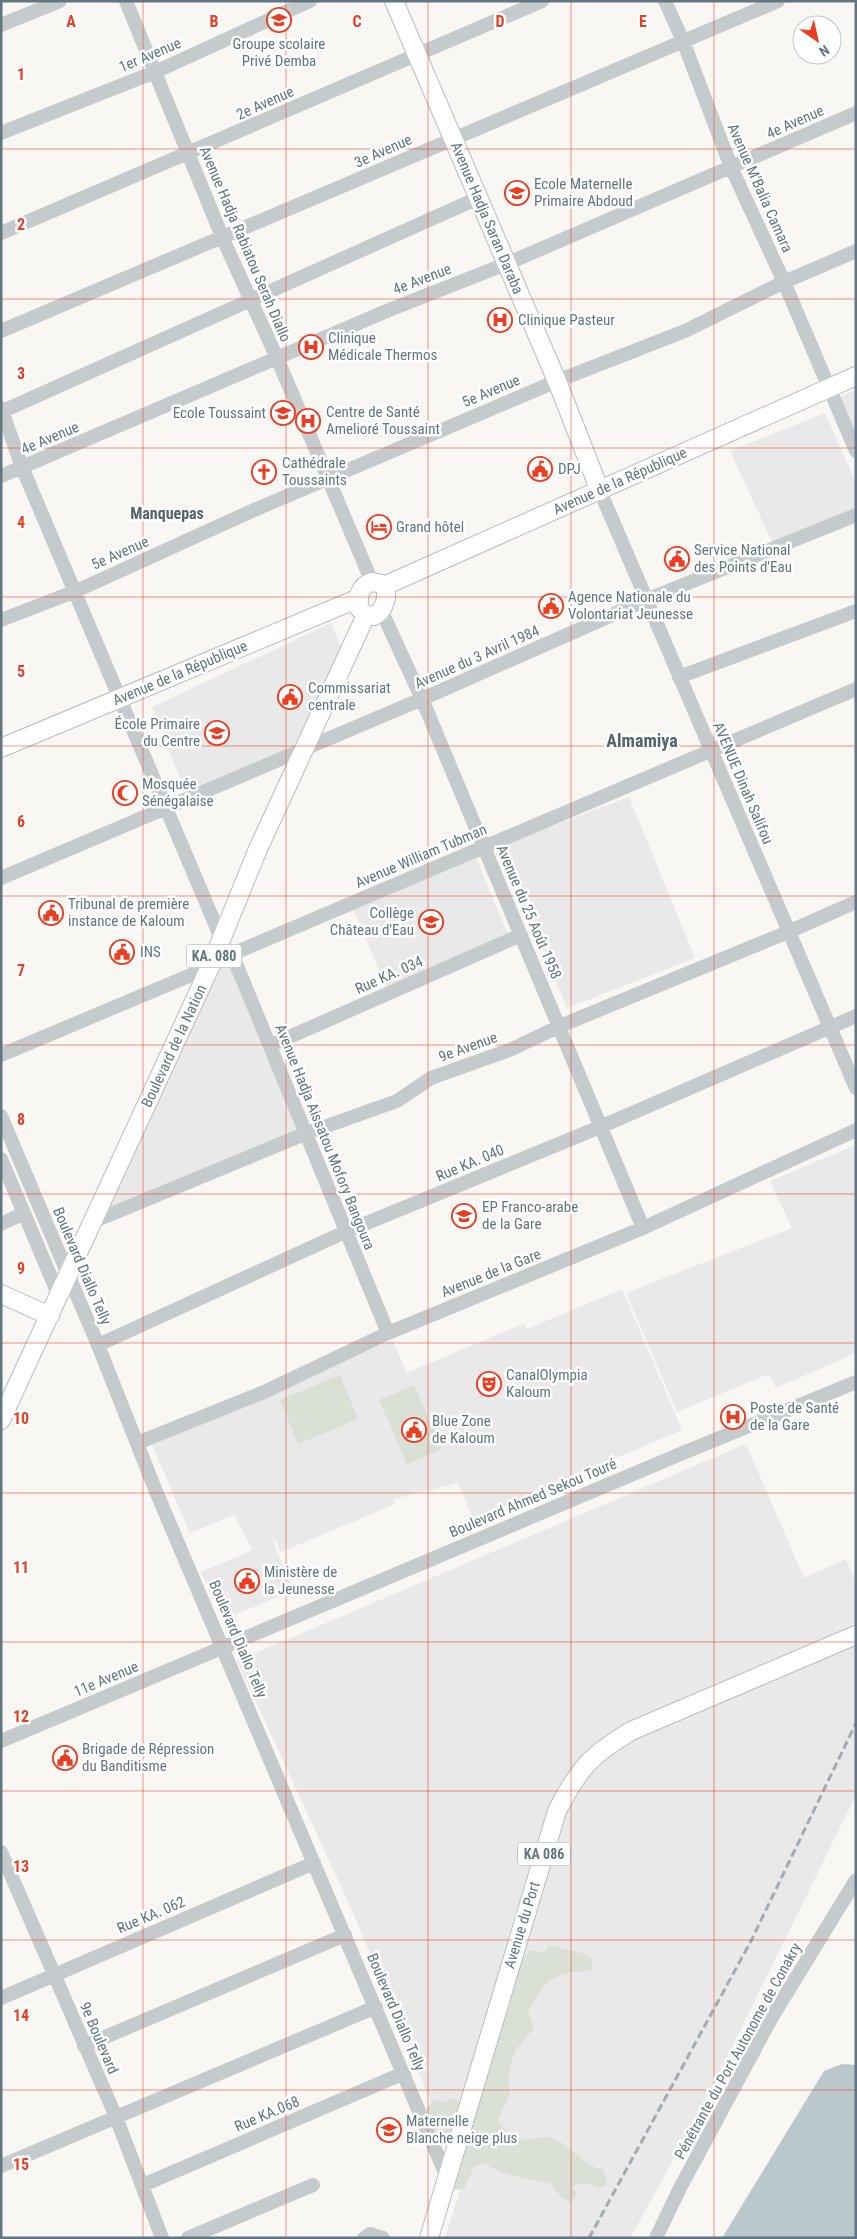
<svg xmlns="http://www.w3.org/2000/svg" width="857" height="2239" font-family="'Roboto Condensed',sans-serif">
	<rect width="100%" height="100%" fill="#f8f7f4"/>
	<path fill="#e8e9e8" d="M856 390V445L836 398Z
		M825 413 856 483V510L773 544 730 451Z
		M331 623 342 648 293 750 186 794 152 707Z
		M629 797 695 958 567 1008 499 846Z
		M476 858 508 935 387 989 353 908Z
		M231 957 297 1130 103 1211 207 979Z
		M856 1145V1238L853 1240 856 1248V1353L776 1388 769 1374 677 1412 626 1293 792 1228 770 1181Z
		M622 1289 682 1430 548 1487 474 1521 458 1483 394 1499 395 1504 281 1552 275 1540 273 1542 294 1590 223 1620 201 1572 253 1550 234 1515 190 1533 151 1442 392 1340 407 1373 525 1323 527 1329Z
		M746 1444 804 1578 846 1559 856 1583V1795L700 2112 630 2238H445L463 2180 351 1908 237 1661Z"/>
	<path fill="#dae0d5" d="M340 1375 358 1419 298 1444 280 1400Z
		M414 1385 442 1449 407 1464 379 1400Z
		M554 1946C568 1952 580 1949 592 1959L593 1970C552 1974 548 1975 528 2012L534 2028 514 2052 508 2078 510 2092 498 2120C503 2129 517 2141 529 2140 535 2139 542 2136 548 2137 571 2142 581 2166 604 2170L607 2185 599 2188 585 2183 572 2186 577 2194 571 2203 561 2197 550 2183C528 2179 502 2175 483 2163L474 2167 464 2189 452 2190 456 2130 440 2137 432 2125 426 2109 433 2100 444 2102 455 2098 461 2102 515 1968 531 1950 544 1953 548 1947Z"/>
	<path fill="#bac8cb" d="M842 2064 856 2065V2238H722L824 2071Z"/>
	<g fill="none" stroke-linecap="round" stroke-linejoin="round">
		<defs>
			<path id="major" d="M394 1 557 381 600 491
				M372 582 382 584C391 593 384 611 374 616L366 615 359 608C358 596 359 586 372 582Z
				M384 586 856 376
				M1 748 359 598
				M1 1294 50 1316
				M1 1420 210 967 258 849 366 615
				M429 2238 557 1811C579 1768 590 1756 631 1731L856 1635"/>
		</defs>
		<use href="#major" stroke="#b8bdc0" stroke-width="20"/>
		<path stroke="#c5cacc" stroke-width="14" d="M126 1 223 239 277 358 372 582
			M665 1 683 41 731 167 784 282 856 451
			M1 25 60 1
			M1 133 155 72 310 1
			M1 233 542 1
			M1 331 778 1
			M1 408 22 467 221 938
			M3 411 478 198
			M1 476 389 310 506 264 856 113
			M600 491 856 1088
			M381 610 422 699 643 1228
			M1 620 76 591 254 510 557 381 685 331 784 282 856 251
			M679 677 856 611
			M1 878 422 699 646 600 856 515
			M232 954 388 1333
			M271 1045 521 935
			M1 1055 210 967 232 954 856 689
			M1 1116 98 1345 155 1489 446 2175
			M1 1159 59 1296
			M92 1222 307 1133 397 1101 431 1078 512 1049 560 1026 788 932 856 902
			M1 1224 24 1213
			M98 1345 345 1232 600 1127 856 1016
			M137 1443 264 1392 388 1333 643 1228 856 1130
			M1 1741 683 1453 856 1382
			M1 1852 116 2117 162 2238
			M1 1998 314 1863
			M84 2046 345 1935
			M1 2166 376 2007
			M143 2185 404 2073
			M188 2238 313 2185
			M364 2238 370 2234 383 2238
			M656 2238 680 2188 772 2017 856 1880"/>
		<use href="#major" stroke="#fff" stroke-width="18"/>
		<path stroke="#a3abb0" stroke-width="3" stroke-dasharray="8 4" stroke-linecap="butt" d="M589 2238 751 1941 856 1723"/>
	</g>
	<path fill="none" stroke="#ea3d22" stroke-width="1" stroke-opacity="0.55" d="M143 1V2238M286 1V2238M428 1V2238M571 1V2238M714 1V2238M1 149H856M1 299H856M1 448H856M1 597H856M1 746H856M1 896H856M1 1045H856M1 1194H856M1 1343H856M1 1493H856M1 1642H856M1 1791H856M1 1940H856M1 2090H856"/>
	<defs>
		<symbol id="school-ring" viewBox="-11 -11 22 22"><circle r="9.5" fill="#fff" stroke="#ea3d22" stroke-width="1.5"/><path d="M0-5L7-2L0 1L-7-2ZM-4 1L0 2.5L4 1V4Q0 6-4 4Z" fill="#ea3d22"/></symbol>
		<symbol id="hospital-ring" viewBox="-11 -11 22 22"><circle r="9.5" fill="#fff" stroke="#ea3d22" stroke-width="1.5"/><path d="M-5-5h3v3.5h4V-5h3V5h-3V1.5h-4V5h-3Z" fill="#ea3d22"/></symbol>
		<symbol id="civic-ring" viewBox="-11 -11 22 22"><circle r="9.5" fill="#fff" stroke="#ea3d22" stroke-width="1.5"/><path d="M-.6-6.5H3V-4.5H.6V-3L4-1V1h2V6H-6V1h2V-1L-.6-3ZM-1.2 2.5V6h2.4V2.5Z" fill="#ea3d22"/></symbol>
		<symbol id="church-ring" viewBox="-11 -11 22 22"><circle r="9.5" fill="#fff" stroke="#ea3d22" stroke-width="1.5"/><path d="M-1.2-6h2.4v3.5h3.3v2.4h-3.3V6h-2.4V-.1h-3.3v-2.4h3.3Z" fill="#ea3d22"/></symbol>
		<symbol id="hotel-ring" viewBox="-11 -11 22 22"><circle r="9.5" fill="#fff" stroke="#ea3d22" stroke-width="1.5"/><path d="M-6-4.5h1.5V1H6V5H4.5V3h-9V5H-6ZM-4 0a1.8 1.8 0 1 1 3.6 0ZM.5 0V-2.5h3Q6-2.5 6 0Z" fill="#ea3d22"/></symbol>
		<symbol id="mosque-ring" viewBox="-11 -11 22 22"><circle r="9.5" fill="#fff" stroke="#ea3d22" stroke-width="1.5"/><path d="M3.5-4.9A6 6 0 1 0 3.5 4.9A5 5 0 1 1 3.5-4.9Z" fill="#ea3d22"/></symbol>
		<symbol id="theatre-ring" viewBox="-11 -11 22 22"><circle r="9.5" fill="#fff" stroke="#ea3d22" stroke-width="1.5"/><path d="M-5-5.5Q0-4 5-5.5V0Q5 5 0 6Q-5 5-5 0ZM-3.3-2.5H-1v1.5H-3.3ZM1-2.5H3.3v1.5H1ZM-2.8 1Q0 5.5 2.8 1Z" fill="#ea3d22"/></symbol>
	</defs>
	<g fill-rule="evenodd">
		<use href="#school-ring" x="265" y="6" width="28" height="28"/>
		<use href="#school-ring" x="503" y="179" width="28" height="28"/>
		<use href="#hospital-ring" x="486" y="306" width="28" height="28"/>
		<use href="#hospital-ring" x="297" y="333" width="28" height="28"/>
		<use href="#school-ring" x="269" y="399" width="28" height="28"/>
		<use href="#hospital-ring" x="294" y="407" width="28" height="28"/>
		<use href="#civic-ring" x="526" y="455" width="28" height="28"/>
		<use href="#church-ring" x="250" y="458" width="28" height="28"/>
		<use href="#hotel-ring" x="365" y="513" width="28" height="28"/>
		<use href="#civic-ring" x="663" y="545" width="28" height="28"/>
		<use href="#civic-ring" x="537" y="592" width="28" height="28"/>
		<use href="#civic-ring" x="276" y="683" width="28" height="28"/>
		<use href="#school-ring" x="203" y="719" width="28" height="28"/>
		<use href="#mosque-ring" x="111" y="779" width="28" height="28"/>
		<use href="#civic-ring" x="37" y="899" width="28" height="28"/>
		<use href="#school-ring" x="417" y="908" width="28" height="28"/>
		<use href="#civic-ring" x="108" y="938" width="28" height="28"/>
		<use href="#school-ring" x="450" y="1202" width="28" height="28"/>
		<use href="#theatre-ring" x="475" y="1370" width="28" height="28"/>
		<use href="#hospital-ring" x="719" y="1403" width="28" height="28"/>
		<use href="#civic-ring" x="400" y="1416" width="28" height="28"/>
		<use href="#civic-ring" x="233" y="1567" width="28" height="28"/>
		<use href="#civic-ring" x="51" y="1744" width="28" height="28"/>
		<use href="#school-ring" x="375" y="2116" width="28" height="28"/>
	</g>
	<g text-anchor="middle" dominant-baseline="central" stroke-width="5" stroke-linejoin="round" paint-order="stroke">
		<g fill="#fff" stroke="#909fa7" stroke-width="1">
			<rect x="186.5" y="944.5" width="55" height="23" rx="4"/>
			<rect x="518" y="1842.5" width="52" height="23" rx="4"/>
		</g>
		<g font-size="14" font-weight="bold" fill="#617681">
			<text x="214" y="956">KA. 080</text>
			<text x="544" y="1854">KA 086</text>
		</g>
		<g font-size="15" fill="#617681" stroke="#fff" text-anchor="start">
			<text x="279" y="44" text-anchor="middle">Groupe scolaire<tspan x="279" dy="17">Privé Demba</tspan></text>
			<text x="534" y="184">Ecole Maternelle<tspan x="534" dy="17">Primaire Abdoud</tspan></text>
			<text x="518" y="320">Clinique Pasteur</text>
			<text x="328" y="338">Clinique<tspan x="328" dy="17">Médicale Thermos</tspan></text>
			<text x="326" y="412">Centre de Santé<tspan x="326" dy="17">Amelioré Toussaint</tspan></text>
			<text x="266" y="413" text-anchor="end">Ecole Toussaint</text>
			<text x="282" y="463">Cathédrale<tspan x="282" dy="17">Toussaints</tspan></text>
			<text x="558" y="469">DPJ</text>
			<text x="396" y="527">Grand hôtel</text>
			<text x="694" y="550">Service National<tspan x="694" dy="17">des Points d'Eau</tspan></text>
			<text x="568" y="597">Agence Nationale du<tspan x="568" dy="17">Volontariat Jeunesse</tspan></text>
			<text x="308" y="688">Commissariat<tspan x="308" dy="17">centrale</tspan></text>
			<text x="200" y="724" text-anchor="end">École Primaire<tspan x="200" dy="17">du Centre</tspan></text>
			<text x="142" y="784">Mosquée<tspan x="142" dy="17">Sénégalaise</tspan></text>
			<text x="68" y="904">Tribunal de première<tspan x="68" dy="17">instance de Kaloum</tspan></text>
			<text x="414" y="913" text-anchor="end">Collège<tspan x="414" dy="17">Château d'Eau</tspan></text>
			<text x="140" y="952">INS</text>
			<text x="482" y="1207">EP Franco-arabe<tspan x="482" dy="17">de la Gare</tspan></text>
			<text x="506" y="1375">CanalOlympia<tspan x="506" dy="17">Kaloum</tspan></text>
			<text x="750" y="1408">Poste de Santé<tspan x="750" dy="17">de la Gare</tspan></text>
			<text x="432" y="1421">Blue Zone<tspan x="432" dy="17">de Kaloum</tspan></text>
			<text x="264" y="1572">Ministère de<tspan x="264" dy="17">la Jeunesse</tspan></text>
			<text x="82" y="1749">Brigade de Répression<tspan x="82" dy="17">du Banditisme</tspan></text>
			<text x="406" y="2121">Maternelle<tspan x="406" dy="17">Blanche neige plus</tspan></text>
		</g>
		<g font-size="15" fill="#617681" stroke="#fff">
			<text transform="translate(150 55) rotate(-23)">1er Avenue</text>
			<text transform="translate(265 103) rotate(-24)">2e Avenue</text>
			<text transform="translate(795 122) rotate(-24)">4e Avenue</text>
			<text transform="translate(383 151) rotate(-24)">3e Avenue</text>
			<text transform="translate(760 188) rotate(66)">Avenue M'Balia Camara</text>
			<text transform="translate(487 218) rotate(67)">Avenue Hadja Saran Daraba</text>
			<text transform="translate(245 244) rotate(67)">Avenue Hadja Rabiatou Serah Diallo</text>
			<text transform="translate(422 279) rotate(-21)">4e Avenue</text>
			<text transform="translate(491 391) rotate(-23)">5e Avenue</text>
			<text transform="translate(50 438) rotate(-23)">4e Avenue</text>
			<text transform="translate(620 481) rotate(-24)">Avenue de la République</text>
			<text transform="translate(120 553) rotate(-24)">5e Avenue</text>
			<text transform="translate(477 657) rotate(-24)">Avenue du 3 Avril 1984</text>
			<text transform="translate(180 673) rotate(-23)">Avenue de la République</text>
			<text transform="translate(743 783) rotate(67)">AVENUE Dinah Salifou</text>
			<text transform="translate(421 856) rotate(-23)">Avenue William Tubman</text>
			<text transform="translate(529 912) rotate(67)">Avenue du 25 Août 1958</text>
			<text transform="translate(389 975) rotate(-24)">Rue KA. 034</text>
			<text transform="translate(174 1046) rotate(-65)">Boulevard de la Nation</text>
			<text transform="translate(468 1047) rotate(-20)">9e Avenue</text>
			<text transform="translate(325 1137) rotate(68)">Avenue Hadja Aissatou Mofory Bangoura</text>
			<text transform="translate(470 1163) rotate(-23)">Rue KA. 040</text>
			<text transform="translate(82 1266) rotate(67)">Boulevard Diallo Telly</text>
			<text transform="translate(491 1273) rotate(-22)">Avenue de la Gare</text>
			<text transform="translate(533 1498) rotate(-23)">Boulevard Ahmed Sekou Touré</text>
			<text transform="translate(238 1639) rotate(67)">Boulevard Diallo Telly</text>
			<text transform="translate(106 1679) rotate(-23)">11e Avenue</text>
			<text transform="translate(151 1915) rotate(-23)">Rue KA. 062</text>
			<text transform="translate(522 1925) rotate(-73)">Avenue du Port</text>
			<text transform="translate(396 2012) rotate(67)">Boulevard Diallo Telly</text>
			<text transform="translate(99 2038) rotate(67)">9e Boulevard</text>
			<text transform="translate(738 2051) rotate(-61)">Pénétrante du Port Autonome de Conakry</text>
			<text transform="translate(267 2114) rotate(-23)">Rue KA.068</text>
		</g>
		<g font-size="16" font-weight="bold" fill="#54636c" stroke="#fff">
			<text x="167" y="513">Manquepas</text>
		</g>
		<g font-size="18" font-weight="bold" fill="#54636c" stroke="#fff">
			<text x="642" y="740">Almamiya</text>
		</g>
	</g>
	<g font-size="16" text-anchor="middle" font-weight="bold" fill="#ea3d22" stroke="#fff" stroke-width="5" stroke-linejoin="round" paint-order="stroke">
		<text x="71" y="27">A</text>
		<text x="214" y="27">B</text>
		<text x="357" y="27">C</text>
		<text x="500" y="27">D</text>
		<text x="643" y="27">E</text>
		<text x="21" y="80">1</text>
		<text x="21" y="230">2</text>
		<text x="21" y="379">3</text>
		<text x="21" y="528">4</text>
		<text x="21" y="677">5</text>
		<text x="21" y="827">6</text>
		<text x="21" y="976">7</text>
		<text x="21" y="1125">8</text>
		<text x="21" y="1274">9</text>
		<text x="21" y="1424">10</text>
		<text x="21" y="1573">11</text>
		<text x="21" y="1722">12</text>
		<text x="21" y="1872">13</text>
		<text x="21" y="2021">14</text>
		<text x="21" y="2170">15</text>
	</g>
	<rect width="857" height="2239" fill="none" stroke="#617681" stroke-width="5"/>
	<g transform="translate(817 40) rotate(146)"><circle r="24" fill="#ffffff" stroke="#c0c8cd"/>
	<path d="M0-4L9 19L0 12L-9 19Z" fill="#ea3d22"/>
	<text y="-8" font-size="14" font-weight="bold" text-anchor="middle" fill="#617681">N</text>
	</g>
</svg>
